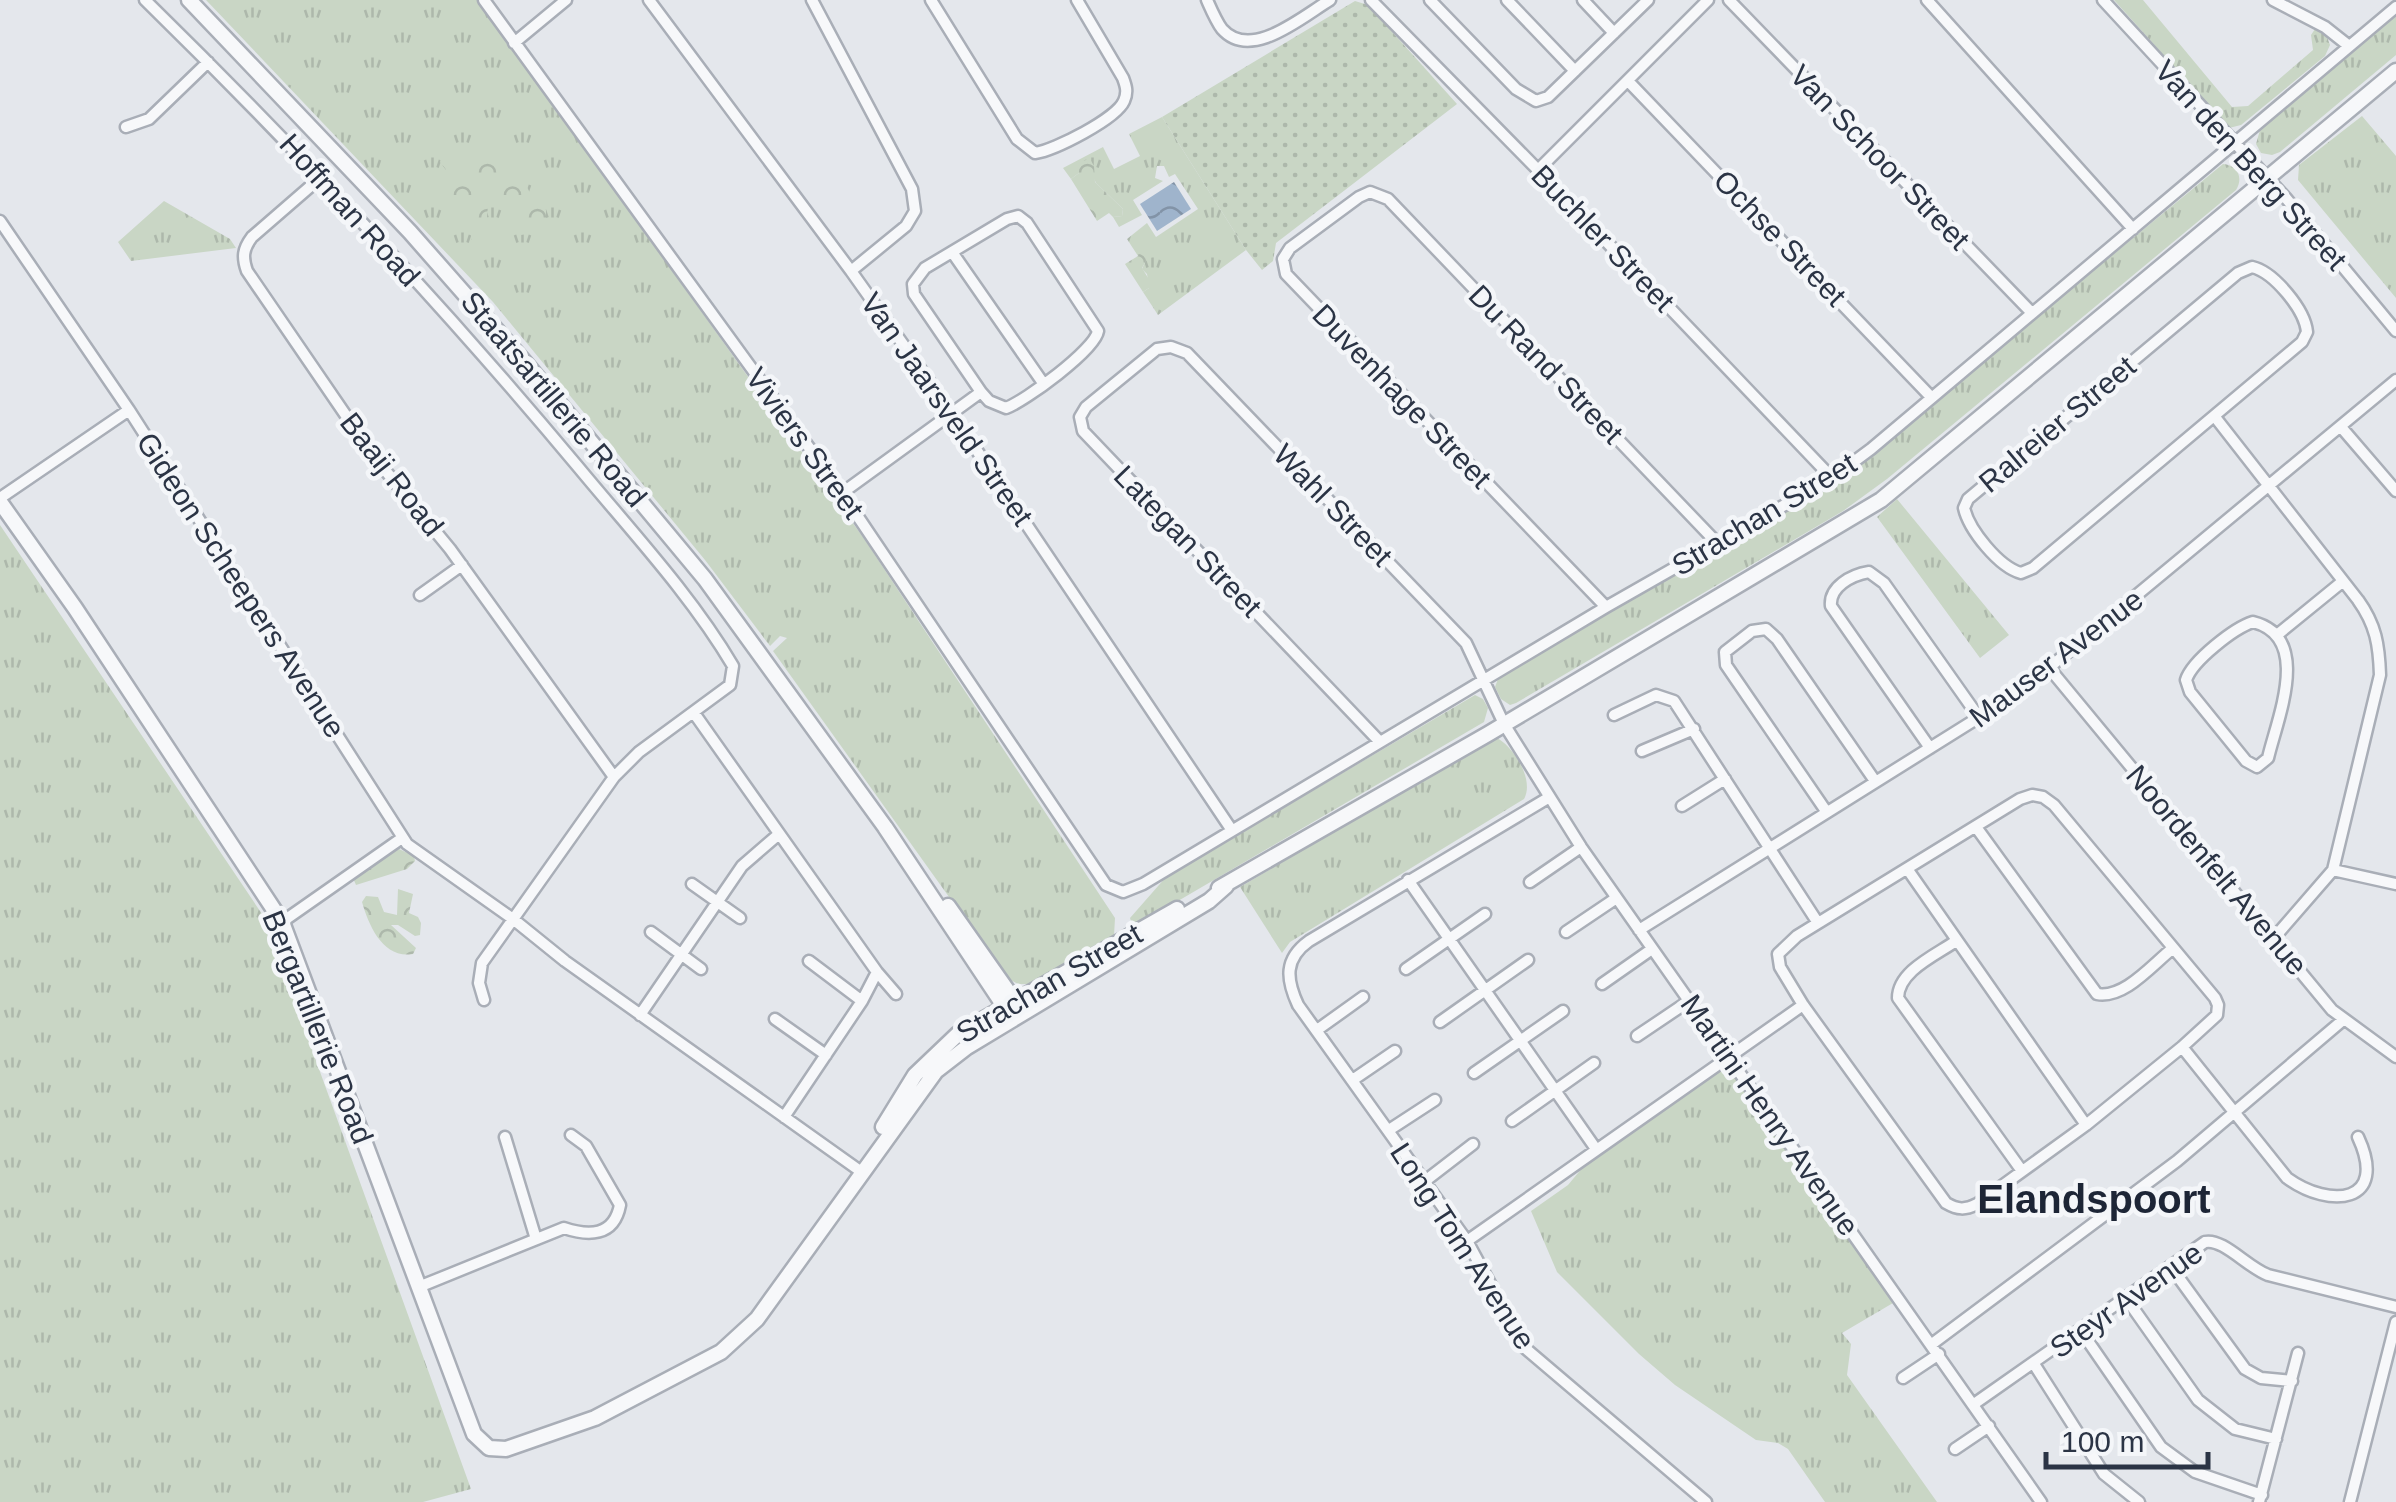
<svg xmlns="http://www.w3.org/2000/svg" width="2396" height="1502" font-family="Arial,sans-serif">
	<defs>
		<pattern id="grass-tufts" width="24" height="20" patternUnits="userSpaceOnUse" patternTransform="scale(2.5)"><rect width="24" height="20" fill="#c9d6c5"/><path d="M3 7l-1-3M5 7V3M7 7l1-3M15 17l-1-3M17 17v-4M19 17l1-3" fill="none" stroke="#adb8ab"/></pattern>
		<pattern id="forest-crowns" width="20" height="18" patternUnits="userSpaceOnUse" patternTransform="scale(2.5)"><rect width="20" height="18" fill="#c9d6c5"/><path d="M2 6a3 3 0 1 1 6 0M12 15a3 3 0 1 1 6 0" fill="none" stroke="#adb8ab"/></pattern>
		<pattern id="park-dots" width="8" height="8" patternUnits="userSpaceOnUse" patternTransform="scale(2.5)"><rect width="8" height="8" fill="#c9d6c5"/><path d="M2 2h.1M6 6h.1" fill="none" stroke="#adb8ab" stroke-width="1.8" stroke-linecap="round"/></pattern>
		<pattern id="water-waves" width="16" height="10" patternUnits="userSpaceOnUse" patternTransform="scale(2.5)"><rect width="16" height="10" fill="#9fb4cc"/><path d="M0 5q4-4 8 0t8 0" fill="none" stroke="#8293a7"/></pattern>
	</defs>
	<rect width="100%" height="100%" fill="#e4e7ec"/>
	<path fill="url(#grass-tufts)" d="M206 0H478L865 540 1115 918 1114 936 1033 984H1018L1007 978 773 651 787 638 780 636 770 646 705 560 493 302Z
		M2114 0H2143L2232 107 2248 106 2313 50 2311 35 2315 29 2327 37 2330 45 2325 56 2241 125 2229 128Z
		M2396 16V55L2280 152 2272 155 2261 153 2256 144 2260 130Z
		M2362 116 2396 156V298L2298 180 2299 165Z
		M1162 117 1246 250 1158 315 1143 292 1149 288 1147 274 1142 269 1146 260 1140 253 1138 256 1127 239 1147 223 1156 237 1198 209 1175 174 1169 177 1164 166H1157L1155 178 1163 181 1133 200 1142 215 1119 227 1113 217 1122 216 1123 209 1096 183 1092 175 1079 173 1071 179 1063 168 1103 147 1114 169 1140 156 1129 134Z
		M2223 164C2237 165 2244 177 2236 190L1887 479 1843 511 1516 703 1510 705 1501 699 1495 687 1498 679 1852 469Z
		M164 201 230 239 236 248 131 261 118 242Z
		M1897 499 2009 635 1980 658 1877 517Z
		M0 525 264 917 471 1489 423 1502H0Z
		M1475 695 1483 699 1488 708 1484 722 1137 925 1132 924 1130 918 1166 877Z
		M1495 737C1513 745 1535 780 1524 799L1290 942 1282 953 1240 887Z
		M1719 1069 1733 1072 1893 1303 1842 1333 1851 1344 1847 1375 1937 1502H1825L1788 1449 1778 1443 1756 1440 1675 1385 1639 1354 1557 1272 1531 1211 1568 1185 1588 1161Z"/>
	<path fill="url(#forest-crowns)" d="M484 145 514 161 531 195 546 210V221L540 232 521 235 504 208 492 203 488 205 487 217 495 226 494 234 478 245 471 244V228L462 214V200H454L451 209 438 206V193L449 174 440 162 441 158 464 154Z
		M1090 159 1094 166 1095 182 1123 209 1122 216 1113 217 1109 213 1097 221 1071 179 1079 173 1078 162Z
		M1149 242 1154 250 1152 257 1146 261 1142 268 1150 281 1149 288 1143 292 1125 264 1138 256 1141 244Z
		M399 849 414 856 415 861 407 869 356 885 353 878Z
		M398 889 413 894 409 913 418 917 421 923 420 935 415 936 398 925H391L416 948 413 954C383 959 369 926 362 902L366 896 378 897 384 912 397 915Z"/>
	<path fill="url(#park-dots)" d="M1355 1 1368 5 1457 104 1276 243 1273 261 1262 270 1246 250 1162 117Z"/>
	<path fill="url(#water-waves)" d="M1174 182 1191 209 1157 231 1140 204Z"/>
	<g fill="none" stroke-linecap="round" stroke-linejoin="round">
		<defs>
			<path id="minor" d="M145 0C297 149 443 305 579 468 632 532 691 595 733 666L730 685 639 752 614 777 482 963 479 983 484 1000
				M484 0 842 493 1106 885 1123 892 1143 884 1606 607 1832 478 1871 449 2396 7
				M649 0 851 271 951 412 1231 829
				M812 0 912 189 915 211 906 226 851 271
				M931 0 1017 139 1035 153C1055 150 1116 119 1124 101 1128 92 1126 86 1123 78L1077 0
				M1207 0C1211 9 1216 21 1222 29 1251 62 1303 16 1330 0
				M1371 0 1538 170 1832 478
				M1430 0 1516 89 1536 101 1548 97 1648 0
				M1507 0 1575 71
				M1583 0 1614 33
				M1729 0 2032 313
				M1927 0 2133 229
				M2103 0 2285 197 2396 331
				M2273 0 2325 27 2349 46
				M514 43 566 0
				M1628 81 1931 397
				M126 127 149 119 208 62
				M1538 170 1708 0
				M320 178 252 237C243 249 242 257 247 271L375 458 450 549 614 777
				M1018 216 1027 223 1098 331C1095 350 1025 401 1006 408L989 401 981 392 914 294 913 284 925 268 1007 219Z
				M0 221 129 410 407 844 513 919 565 961 863 1173
				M952 252 1043 383
				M2252 267C2274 272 2305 310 2307 332L2302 342 2033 568 2021 573C1999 567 1969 530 1964 508L1968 499 2238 273Z
				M2215 417 2358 600C2376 625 2379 645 2380 675L2333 870 2274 938
				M2341 427 2396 491
				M842 493 981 392
				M0 498 129 410
				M420 595 462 565
				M1606 607 1286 274 1283 259 1290 248 1359 197 1370 192 1388 199 1718 544
				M2253 622C2313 637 2277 719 2268 758L2257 767 2246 761 2190 692 2186 680C2192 661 2234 628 2253 622Z
				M2277 635 2342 582
				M2050 669 2332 1010 2396 1057
				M694 713 877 972 896 994
				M1614 715 1656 695 1674 701 1818 923
				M1380 742 1083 431 1080 417 1086 407 1157 349 1171 347 1187 353 1466 643 1504 724 1581 847 2041 1502
				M1930 748 1831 606C1829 587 1851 575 1869 572L1884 583 1980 719
				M1642 751 1694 729
				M2032 795 2043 797 2054 805 2215 998 2218 1005 2217 1015 2182 1047 2086 1125 1977 1204C1965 1210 1958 1210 1946 1203L1803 1005 1780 967 1778 954 1797 936 2020 799Z
				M1548 798 1309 941C1284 959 1286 979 1298 1005L1467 1241 1525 1348 1706 1502
				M1682 806 1725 779
				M1826 811 1726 665 1725 652 1752 631 1766 629 1777 639 1875 781
				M1976 827 2097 994C2124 999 2152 965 2172 949
				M1908 870 2086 1125
				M2333 870 2396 884
				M1408 880 1596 1149
				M1530 882 1581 847
				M692 884 740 918
				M282 922 402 838
				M1639 930 2021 691 2396 380
				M651 932 701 969
				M1566 932 1615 899
				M1956 941C1936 955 1898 971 1898 998L2022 1171
				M809 961 862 1001
				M1406 969 1485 914
				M1602 984 1652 949
				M640 1015 742 866 779 834
				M775 1019 826 1055
				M1440 1022 1528 960
				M1317 1030 1363 997
				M1637 1036 1689 1001
				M2182 1047 2287 1178C2330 1209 2389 1204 2358 1137
				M1474 1073 1563 1011
				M1354 1079 1395 1051
				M784 1117 862 1001 877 972
				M1512 1121 1594 1063
				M1389 1130 1435 1100
				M505 1137 536 1239
				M1425 1181 1473 1144
				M1467 1241 1803 1005
				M2171 1267 2245 1369 2261 1378 2292 1381
				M421 1286 564 1228C588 1236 614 1237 620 1205L586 1146 571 1135
				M2126 1298 2198 1400 2235 1429 2276 1439
				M2081 1331 2161 1447 2195 1472 2262 1495
				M1932 1344 2177 1161 2343 1020
				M2034 1364 2104 1474 2139 1502
				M1903 1378 1939 1354
				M1974 1404 2205 1242C2223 1238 2247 1267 2268 1275L2396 1307
				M1955 1449 1989 1426
				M2259 1502 2298 1353
				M2350 1502 2396 1322"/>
			<path id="tertiary" d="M189 0 410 232 527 365 705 579 885 827 1008 1012
				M0 502 75 608 282 922 474 1434 489 1448 506 1449 595 1418 721 1352 757 1319 936 1071 967 1047 1209 901 1226 886
				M1219 888 1488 734 1881 500 2396 71
				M948 906 1019 1007
				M883 1127 915 1075 958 1034 1177 909"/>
		</defs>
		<use href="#minor" stroke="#a9aeb7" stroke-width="15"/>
		<use href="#tertiary" stroke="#a9aeb7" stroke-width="19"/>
		<use href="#minor" stroke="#f7f8fa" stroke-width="10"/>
		<use href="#tertiary" stroke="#f7f8fa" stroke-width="14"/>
	</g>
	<g text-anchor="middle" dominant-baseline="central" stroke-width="9" stroke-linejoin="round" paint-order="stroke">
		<g font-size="30" fill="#2b3445" stroke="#f4f6f9">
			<text transform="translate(1880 157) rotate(46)">Van Schoor Street</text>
			<text transform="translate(2251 165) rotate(48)">Van den Berg Street</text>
			<text transform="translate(350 210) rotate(48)">Hoffman Road</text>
			<text transform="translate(1603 238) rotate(46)">Buchler Street</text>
			<text transform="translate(1780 238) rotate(46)">Ochse Street</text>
			<text transform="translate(1546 364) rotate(46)">Du Rand Street</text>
			<text transform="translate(1402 396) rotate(46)">Duvenhage Street</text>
			<text transform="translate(554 399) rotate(50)">Staatsartillerie Road</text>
			<text transform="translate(947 409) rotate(55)">Van Jaarsveld Street</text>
			<text transform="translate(2057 424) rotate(-40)">Ralreier Street</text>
			<text transform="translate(805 443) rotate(54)">Viviers Street</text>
			<text transform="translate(392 474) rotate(52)">Baaij Road</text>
			<text transform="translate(1333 505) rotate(46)">Wahl Street</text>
			<text transform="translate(1764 514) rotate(-31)">Strachan Street</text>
			<text transform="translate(1188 541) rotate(46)">Lategan Street</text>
			<text transform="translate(241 585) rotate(57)">Gideon Scheepers Avenue</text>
			<text transform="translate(2056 658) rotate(-37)">Mauser Avenue</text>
			<text transform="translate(2217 870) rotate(50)">Noordenfelt Avenue</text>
			<text transform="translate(1049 983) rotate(-30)">Strachan Street</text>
			<text transform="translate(318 1027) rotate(68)">Bergartillerie Road</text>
			<text transform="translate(1770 1115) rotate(55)">Martini Henry Avenue</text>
			<text transform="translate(1463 1246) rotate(57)">Long Tom Avenue</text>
			<text transform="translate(2126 1300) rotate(-35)">Steyr Avenue</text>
		</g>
		<g font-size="40" font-weight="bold" fill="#1d2536" stroke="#f4f6f9">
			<text x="2094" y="1199">Elandspoort</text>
		</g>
	</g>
	<path d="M2046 1452v15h162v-15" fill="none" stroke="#2b3445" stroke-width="5"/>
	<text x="2061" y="1452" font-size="30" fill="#2b3445" stroke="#f4f6f9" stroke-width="8" paint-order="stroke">100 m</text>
</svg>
